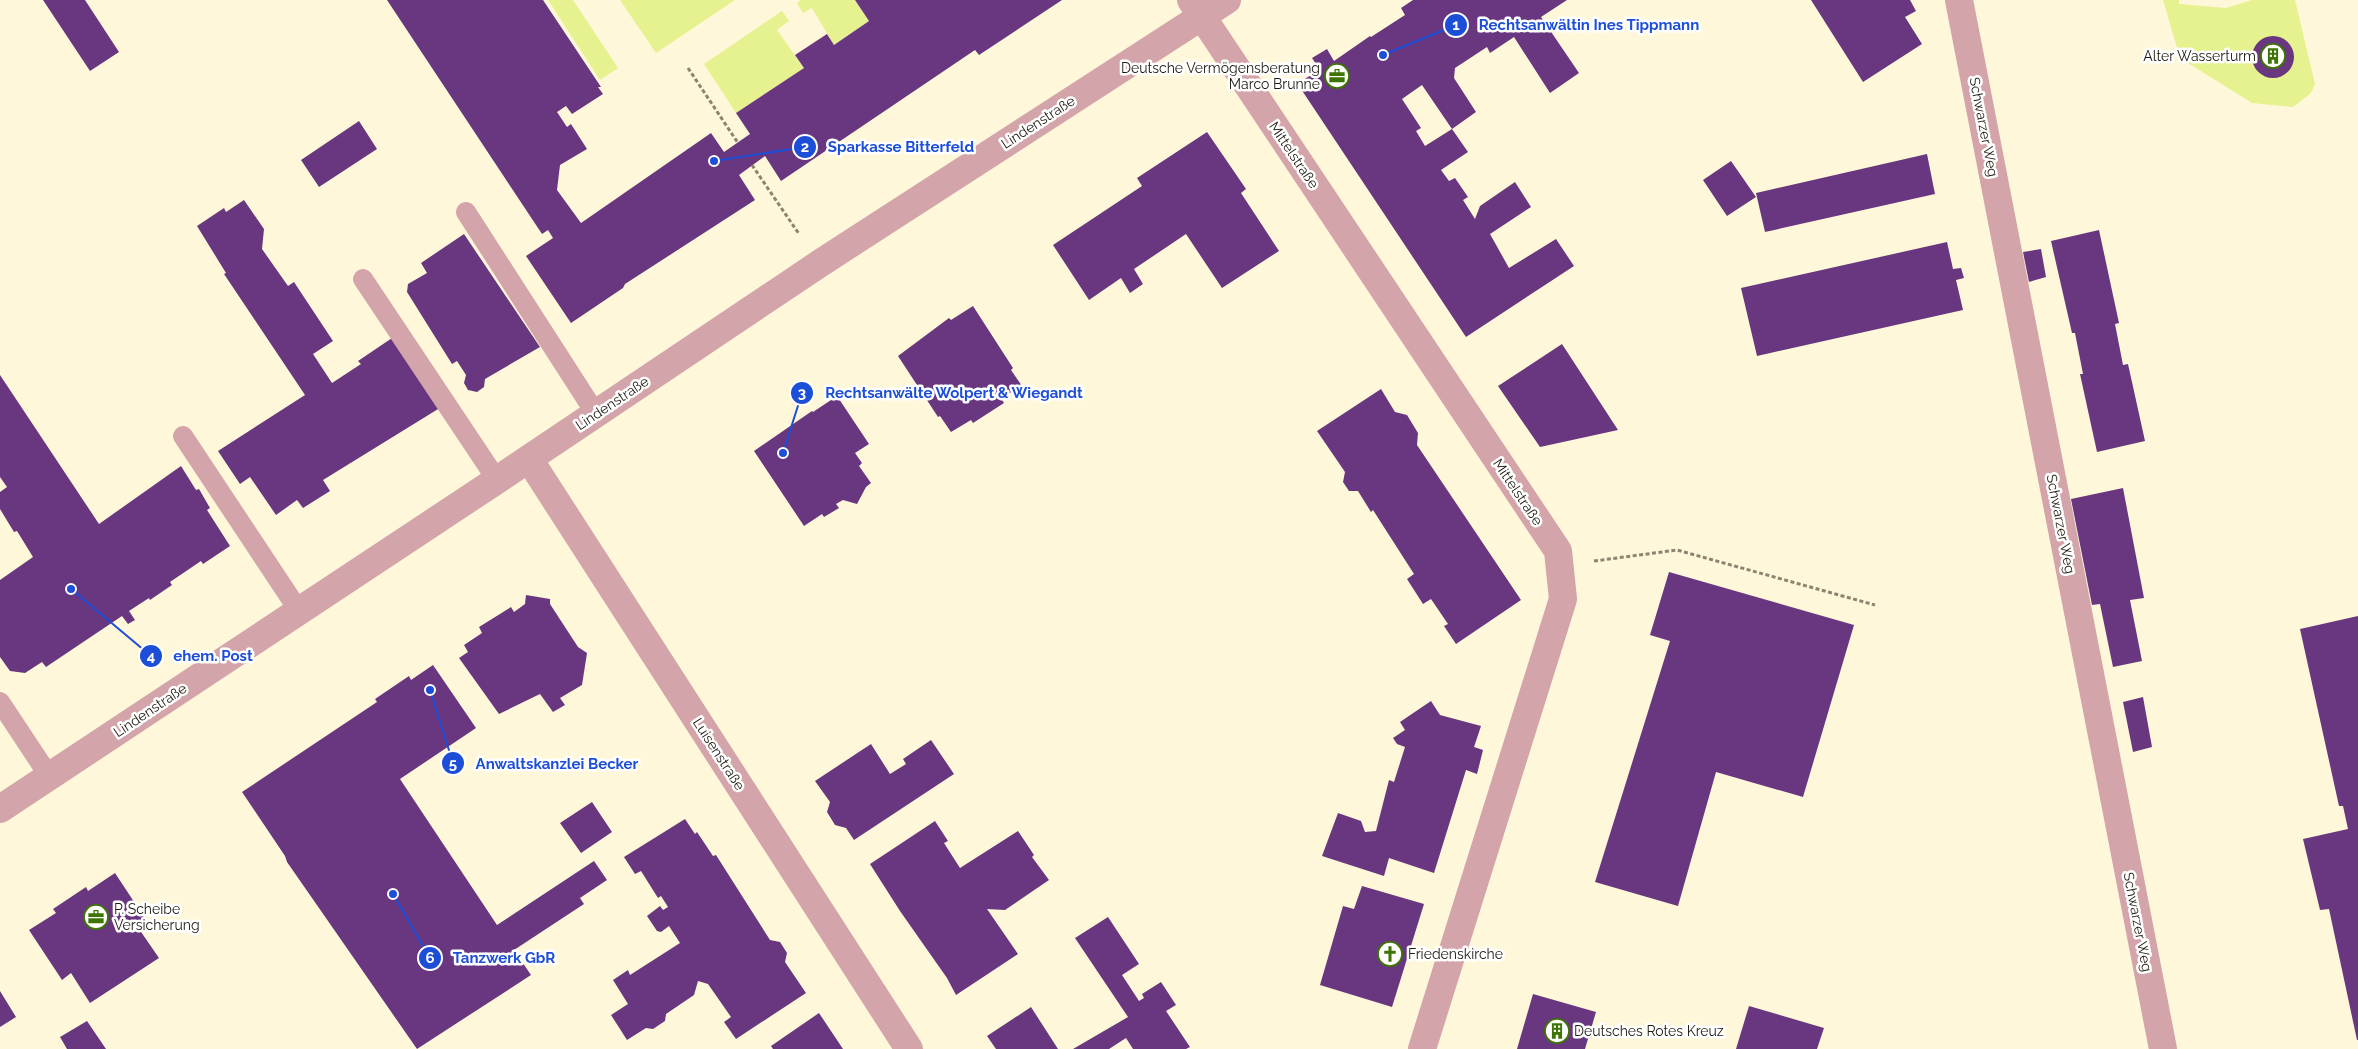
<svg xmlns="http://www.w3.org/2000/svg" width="2358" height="1049" font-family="Raleway,sans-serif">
	<rect width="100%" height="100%" fill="#fff7d9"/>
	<path fill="#e6f18f" d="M548 0H573L618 68 600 80Z
		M620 0H735L656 53Z
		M801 0H855L869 21 834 45 812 8 803 13 797 3Z
		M2163 0H2179V4L2226 8 2252 0H2295L2315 84 2311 93 2293 107 2252 103 2180 58Z
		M782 11 789 21 777 30 804 68 736 113 704 64Z"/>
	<path fill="#68377f" d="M43 0H85L119 52 90 71Z
		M387 0H543L601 87H598L603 94 572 114 566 106 557 112 567 127 571 124 587 149 560 165 557 190 581 223 711 133 724 152 750 134 736 113 804 68 795 55 827 34 834 45 869 21 855 0H1062L979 55 975 50 781 181 765 156 739 175 755 200 625 284 623 288 571 323 526 256 553 238 548 230 542 234Z
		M1413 0H1567L1541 17 1579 73 1550 93 1514 37 1490 53 1487 47 1455 68 1454 78 1476 112 1452 129 1422 85 1402 99 1421 128 1416 131 1425 146 1452 129 1468 152 1441 170 1449 181 1455 178 1468 197 1463 200 1475 219 1480 206 1515 182 1531 207 1490 234 1509 268 1556 239 1574 266 1466 337 1299 86 1301 81 1320 70 1312 58 1327 49 1334 61 1370 36 1371 37 1405 15 1401 8Z
		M1811 0H1910L1916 11 1905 17 1922 44 1863 82Z
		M2252 57a21 21 0 1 1 42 0a21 21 0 1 1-42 0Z
		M359 121 377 149 319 187 301 160Z
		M1207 132 1246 189 1241 193 1279 251 1222 288 1186 234 1134 269 1143 284 1130 293 1121 278 1089 300 1053 245 1142 186 1137 178Z
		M1927 154 1935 194 1765 232 1756 193Z
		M1731 161 1756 197 1727 216 1703 180Z
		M244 200 264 229 262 249 288 286 294 282 333 341 313 354 332 383 361 364 358 361 395 336 443 406 323 480 330 491 303 508 297 500 276 515 250 477 240 484 218 451 305 395 224 274 226 273 197 226 224 208 226 212Z
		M2099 230 2119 323 2115 324 2123 365 2128 364 2145 441 2097 452 2080 374H2083L2075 333H2072L2051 241Z
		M464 234 540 347 485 379 484 387 477 392 468 390 464 383 466 375 457 361 452 364 407 292 408 284 427 273 421 263Z
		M1947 242 1953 269 1961 268 1964 278 1956 280 1963 310 1757 356 1741 288Z
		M2041 249 2046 277 2029 282 2023 252Z
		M973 306 1013 368 1011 370 1022 386 1001 398 1004 403 973 423 971 420 951 432 940 416 938 417 898 356 949 318 951 320Z
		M1562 344 1618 430 1540 447 1498 386Z
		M0 375 99 524 181 466 196 490 199 489 210 508 207 510 230 546 203 564 201 561 170 582 172 585 150 600 149 598 129 611 135 620 128 624 122 616 46 667 42 662 25 673 10 671 0 657V580L33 557 17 531 14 532 0 509V492L7 487 0 477Z
		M1381 389 1395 412 1407 415 1418 433 1417 445 1521 600 1456 644 1444 626 1448 624 1431 599 1423 604 1407 579 1414 574 1373 510 1371 512 1358 491H1349L1343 482 1345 472 1317 431Z
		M837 396 869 444 855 453 862 463 859 466 871 483 866 487 857 504 843 500 836 504 839 508 824 517 822 514 804 526 754 451 812 411 813 412Z
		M2123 488 2144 598 2130 600 2142 661 2113 667 2100 604 2092 605 2071 499Z
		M1669 572 1854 625 1803 797 1716 772 1678 906 1595 882 1670 641 1650 635Z
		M526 595 550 599V604L578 647 587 653 582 685 560 698 565 705 553 712 540 694 499 714 459 658 468 652 464 645 482 633 479 627 511 607 514 612 525 604Z
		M2358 616V1040H2357L2329 909 2320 910 2303 839 2348 829 2343 806H2339L2300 629Z
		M433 665 476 728 400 779 497 925 594 861 607 880 580 898 584 904 514 950 531 975 417 1049 287 862 285 856 242 792 377 702 375 699 409 676 411 680Z
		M2143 697 2152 747 2133 752 2123 702Z
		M1431 701 1440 715 1481 726 1474 747 1483 750 1477 774 1466 770 1434 873 1389 858 1384 876 1322 856 1338 813 1361 821 1365 832 1376 831 1389 780 1394 782 1405 747 1397 744 1393 738 1405 730 1400 722Z
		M931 740 954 774 854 840 846 828 835 825 827 812 830 802 815 781 871 744 890 774 906 764 903 759Z
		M592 802 612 832 581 853 560 823Z
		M685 819 695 834 697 832 713 856 716 855 770 940 780 942 787 953 785 962 806 993 736 1039 724 1022 731 1017 708 984 698 981 694 995 666 1014 665 1021 653 1029 646 1028 627 1040 611 1015 628 1004 613 980 628 970 630 975 680 943 669 926 661 932 657 931 647 916 660 906 663 910 668 907 661 896 658 898 641 871 635 874 624 857Z
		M935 821 948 841 944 843 960 868 1018 831 1034 855 1032 857 1049 880 1005 910 987 909 1018 954 956 995 947 978 900 911 870 864Z
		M115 873 148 923 139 929 159 958 90 1003 71 973 62 980 29 930 56 913 53 909 86 887 88 891Z
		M1362 886 1424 904 1392 1007 1320 985 1343 906 1354 909Z
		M1108 917 1139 964 1122 975 1139 1001 1144 998 1142 994 1161 982 1176 1005 1166 1011 1190 1047 1186 1049H1133L1126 1038 1109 1049H1073L1128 1017 1075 938Z
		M0 991 16 1017 0 1027Z
		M1533 994 1596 1012 1585 1049H1517Z
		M1749 1006 1824 1028 1817 1049H1736Z
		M1031 1007 1058 1049H996L987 1036Z
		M819 1013 843 1049H773L771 1046Z
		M87 1021 106 1049H67L60 1037Z"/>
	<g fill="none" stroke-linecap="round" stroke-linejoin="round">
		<path stroke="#8a8571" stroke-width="3" stroke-dasharray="4 2.5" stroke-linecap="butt" d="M688 68 738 143
			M752 165 799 234
			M1594 561 1677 550 1875 605"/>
		<path stroke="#d3a4aa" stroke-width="20" d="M466 212 596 414
			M363 279 497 480
			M183 436 299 611
			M0 702 49 776"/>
		<path stroke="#d3a4aa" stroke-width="28" d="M1191 0 1558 551 1563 599 1422 1049
			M1959 0 2163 1049
			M529 459 909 1049
			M0 809 497 480 819 264 1227 0"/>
	</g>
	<defs>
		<symbol id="building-ring" viewBox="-11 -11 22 22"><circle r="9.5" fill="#fff" stroke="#3d7403" stroke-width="1.5"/><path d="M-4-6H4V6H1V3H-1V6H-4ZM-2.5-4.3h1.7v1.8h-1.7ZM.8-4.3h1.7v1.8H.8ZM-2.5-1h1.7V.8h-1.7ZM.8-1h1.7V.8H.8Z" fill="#3d7403"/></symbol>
		<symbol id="office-ring" viewBox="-11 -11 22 22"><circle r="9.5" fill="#fff" stroke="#3d7403" stroke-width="1.5"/><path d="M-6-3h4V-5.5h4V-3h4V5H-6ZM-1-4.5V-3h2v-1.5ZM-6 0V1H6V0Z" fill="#3d7403"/></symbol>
		<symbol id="church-ring" viewBox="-11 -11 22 22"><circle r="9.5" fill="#fff" stroke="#3d7403" stroke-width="1.5"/><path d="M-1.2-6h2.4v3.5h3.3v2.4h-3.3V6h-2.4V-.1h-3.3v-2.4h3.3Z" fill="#3d7403"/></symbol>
	</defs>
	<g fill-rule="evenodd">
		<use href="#building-ring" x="2259" y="42" width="28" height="28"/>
		<use href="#office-ring" x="1323" y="62" width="28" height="28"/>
		<use href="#office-ring" x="82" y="903" width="28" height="28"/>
		<use href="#church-ring" x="1376" y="940" width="28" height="28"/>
		<use href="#building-ring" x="1543" y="1017" width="28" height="28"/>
	</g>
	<g text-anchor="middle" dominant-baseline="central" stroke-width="5" stroke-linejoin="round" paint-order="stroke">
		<g font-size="14" fill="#1d1a10" stroke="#fff" text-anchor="start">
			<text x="2256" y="56" text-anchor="end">Alter Wasserturm</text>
			<text x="1320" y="68" text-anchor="end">Deutsche Vermögensberatung<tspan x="1320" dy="16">Marco Brunne</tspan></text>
			<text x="114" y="909">P. Scheibe<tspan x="114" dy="16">Versicherung</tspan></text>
			<text x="1408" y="954">Friedenskirche</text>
			<text x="1574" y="1031">Deutsches Rotes Kreuz</text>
		</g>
		<g font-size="14" fill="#1d1a10" stroke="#fff">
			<text transform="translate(1038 122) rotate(-33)">Lindenstraße</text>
			<text transform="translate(1984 127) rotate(79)">Schwarzer Weg</text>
			<text transform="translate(1294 155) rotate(56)">Mittelstraße</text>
			<text transform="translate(612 403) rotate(-34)">Lindenstraße</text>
			<text transform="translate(1518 492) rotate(56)">Mittelstraße</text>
			<text transform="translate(2061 524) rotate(79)">Schwarzer Weg</text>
			<text transform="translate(150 710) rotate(-34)">Lindenstraße</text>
			<text transform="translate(719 754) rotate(57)">Luisenstraße</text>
			<text transform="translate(2138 922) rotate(79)">Schwarzer Weg</text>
		</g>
	</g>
	<path fill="none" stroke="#1d4ed8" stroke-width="2" d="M1383 55L1456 25M714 161L805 147M783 453L802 393M71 589L151 656M430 690L453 763M393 894L430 958"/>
	<g fill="#1d4ed8" stroke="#fff" stroke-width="2">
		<circle cx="1383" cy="55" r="5"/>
		<circle cx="714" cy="161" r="5"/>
		<circle cx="783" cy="453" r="5"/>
		<circle cx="71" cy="589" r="5"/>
		<circle cx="430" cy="690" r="5"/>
		<circle cx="393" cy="894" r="5"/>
		<circle cx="1456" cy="25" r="12"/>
		<circle cx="805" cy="147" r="12"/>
		<circle cx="802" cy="393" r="12"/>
		<circle cx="151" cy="656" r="12"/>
		<circle cx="453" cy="763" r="12"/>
		<circle cx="430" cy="958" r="12"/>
	</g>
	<g font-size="15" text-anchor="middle" font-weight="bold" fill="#fff">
		<text x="1456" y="30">1</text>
		<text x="805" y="152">2</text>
		<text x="802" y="398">3</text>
		<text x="151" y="661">4</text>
		<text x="453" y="769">5</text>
		<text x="430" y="963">6</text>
	</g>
	<g font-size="15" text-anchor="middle" font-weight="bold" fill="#1d4ed8" stroke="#fff" stroke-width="5" stroke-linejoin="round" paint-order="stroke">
		<text x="1589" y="30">Rechtsanwältin Ines Tippmann</text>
		<text x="901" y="152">Sparkasse Bitterfeld</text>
		<text x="954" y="398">Rechtsanwälte Wolpert &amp; Wiegandt</text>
		<text x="213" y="661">ehem. Post</text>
		<text x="557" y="769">Anwaltskanzlei Becker</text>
		<text x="504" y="963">Tanzwerk GbR</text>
	</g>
</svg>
